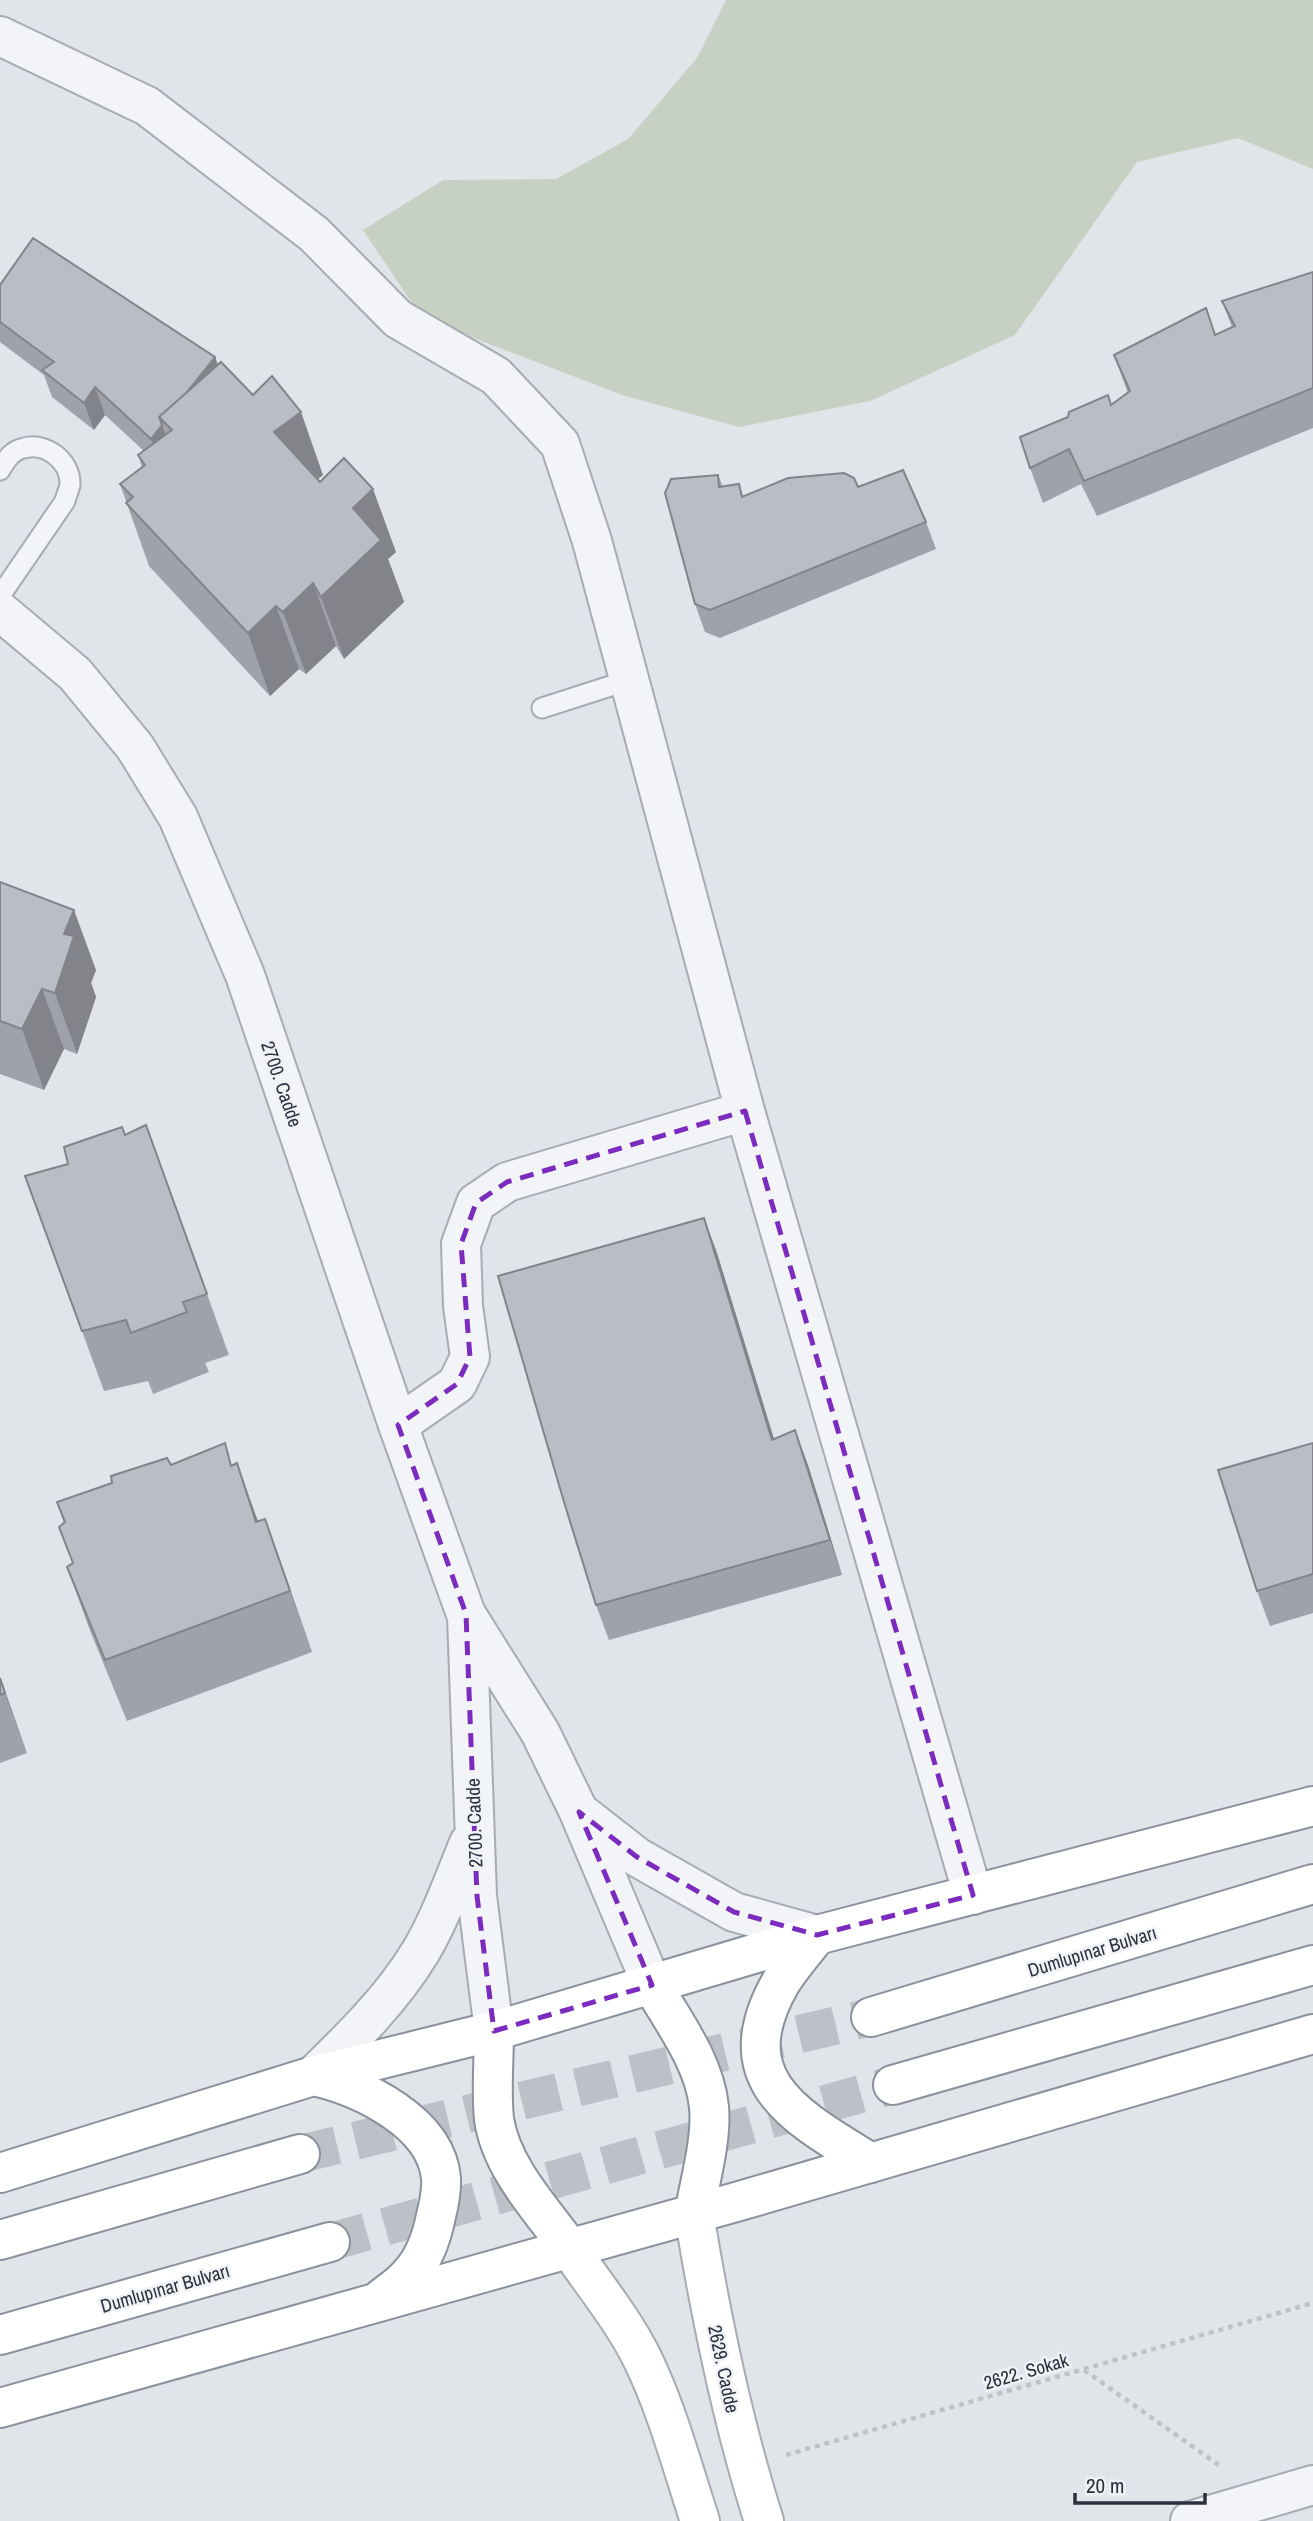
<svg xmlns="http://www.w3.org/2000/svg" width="1313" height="2521" font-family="'Archivo Narrow',sans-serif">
	<rect width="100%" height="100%" fill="#e1e4e8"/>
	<path fill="#c6d1c3" d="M726 0H1313V169L1238 138 1137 162 1015 335 870 401 739 427 622 395 422 318 363 230 443 180 556 179 628 139 697 58Z"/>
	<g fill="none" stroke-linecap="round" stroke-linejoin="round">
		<path stroke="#bdc0c6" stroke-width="38" stroke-dasharray="38 19" stroke-linecap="butt" d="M300 2154 871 2017
			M330 2242 893 2085"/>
		<defs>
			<path id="service" d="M0 470C6 460 12 450 24 448 46 442 71 461 70 485 69 490 66 496 65 501L0 596
				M542 708 629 680"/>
			<path id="minor" d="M0 36 147 106 314 234 398 319 496 376 560 444 592 541 745 1111 973 1895
				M398 1425 457 1384 470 1357 463 1306 461 1244 476 1203 507 1182 745 1111
				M1190 2521 1313 2485"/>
			<path id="tertiary" d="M0 611 75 674 135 747 178 817 245 975 398 1425 466 1614 540 1732 579 1812 652 1985
				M467 1616 477 1896 494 2031
				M582 1814 637 1857 734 1912 817 1935
				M313 2076C353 2037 392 1999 421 1951 441 1917 454 1879 469 1843"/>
			<path id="secondary" d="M694 2214C711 2318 732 2421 764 2521
				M570 2249C594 2285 622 2318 642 2358 667 2409 682 2466 700 2521"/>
			<path id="trunk" d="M817 1935C805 1950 791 1966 781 1982 724 2081 797 2117 871 2163
				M652 1985C673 2021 705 2063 709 2107 712 2139 700 2181 694 2214
				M871 2017 1313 1884
				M494 2031C494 2060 491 2090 494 2119 501 2168 542 2210 570 2249
				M314 2076C362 2087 436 2122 441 2178 442 2191 439 2204 436 2216 432 2236 425 2258 410 2274 402 2284 391 2291 381 2299
				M893 2085 1313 1965
				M0 2173 313 2076 494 2031 817 1935 1313 1806
				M0 2240 300 2154
				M0 2335 330 2242
				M0 2408 736 2202 1313 2034"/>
		</defs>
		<use href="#service" stroke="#a7abb2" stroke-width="23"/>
		<use href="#minor" stroke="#a7abb2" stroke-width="42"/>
		<use href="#tertiary" stroke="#a7abb2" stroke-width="42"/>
		<use href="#secondary" stroke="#a7abb2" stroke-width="42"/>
		<use href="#trunk" stroke="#8a919d" stroke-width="42"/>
		<path stroke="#bfc1c7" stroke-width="4.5" stroke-dasharray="5 5" stroke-linecap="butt" d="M1084 2370 1223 2468
			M786 2455 1313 2303"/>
		<use href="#service" stroke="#f3f4f7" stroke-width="19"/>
		<use href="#minor" stroke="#f3f4f7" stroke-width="38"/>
		<use href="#tertiary" stroke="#f3f4f7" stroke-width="38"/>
		<use href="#secondary" stroke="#fff" stroke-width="38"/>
		<use href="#trunk" stroke="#fff" stroke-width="38"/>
	</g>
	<path fill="#9fa3a9" d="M1313 272V428L1097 516 1081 484 1043 503 1030 468 1128 393 1114 355 1215 335 1232 327 1222 301Z
		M0 285 215 357 218 365 323 475 318 479 396 552 388 559 404 602 344 659 336 646 306 674 299 669 270 696 149 566 120 484 142 467 138 455 144 451 105 415 94 430 52 397 44 375 0 342Z
		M718 475 723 487 739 484 743 497 858 487 926 522 936 549 720 638 705 632 695 604Z
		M0 882 96 970 91 983 96 997 77 1054 64 1049 44 1090 0 1074Z
		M146 1125 229 1355 205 1363 209 1372 153 1394 148 1381 104 1391 25 1176 68 1164Z
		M704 1218 717 1253 774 1439 808 1465 842 1575 609 1640 596 1605Z
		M1313 1443V1613L1270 1626 1257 1591Z
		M171 1465H232L258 1521 265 1519 312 1652 127 1721 89 1628 67 1567 72 1563 64 1523 57 1502Z
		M0 1677 27 1753 0 1763Z"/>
	<path fill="#82848a" d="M215 357 225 385 172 430 164 422Z
		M95 387 105 415 94 430 84 403Z
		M301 412 323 475 297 494 274 432Z
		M162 425 172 453 161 466 151 439Z
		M373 489 396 552 388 559 404 602 344 659 321 597 353 508Z
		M313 583 336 646 306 674 283 612Z
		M276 606 299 669 270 696 248 633Z
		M74 910 96 970 91 983 96 997 77 1054 55 993 64 934Z
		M42 989 64 1049 44 1090 22 1029Z
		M704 1218 717 1253 785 1475 772 1440Z
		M795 1430 808 1465 842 1575 830 1540Z
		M237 1463 259 1524 256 1522Z
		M265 1519 287 1580 312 1652 290 1591Z
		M0 1677 27 1753 5 1693Z"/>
	<path fill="#b9bdc5" stroke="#82848a" stroke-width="2" d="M33 238 215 357 187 392 159 417 162 425 151 439 95 387 84 403 42 370 54 362 0 322V285Z
		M1313 272V388L1084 481 1069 449 1030 468 1020 437 1068 417 1069 412 1108 395 1111 405 1130 391 1114 355 1206 308 1215 335 1235 326 1222 301Z
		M221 362 253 395 272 376 301 412 274 432 320 482 344 458 373 489 353 508 381 540 321 597 313 583 283 612 276 606 248 633 126 503 133 497 120 484 145 465 138 455 172 430 159 417Z
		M903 470 926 522 710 610 695 604 665 493 671 479 718 475 719 487 739 484 742 497 788 478 844 473 854 478 858 487Z
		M0 882 74 910 64 934 74 936 55 993 42 989 22 1029 0 1021Z
		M146 1125 207 1294 183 1302 187 1312 131 1333 126 1320 82 1331 25 1176 68 1164 64 1147 122 1127 125 1135Z
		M704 1218 772 1440 795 1430 830 1540 596 1605 564 1502 498 1276Z
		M225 1443 231 1466 237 1463 256 1522 265 1519 290 1591 105 1660 67 1567 73 1563 59 1527 65 1522 57 1502 112 1483 111 1476 167 1458 171 1465Z
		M1313 1443V1574L1257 1591 1218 1470Z
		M0 1678 5 1693 0 1695Z"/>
	<path fill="none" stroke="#7b2cbf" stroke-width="5" stroke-dasharray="14 9" stroke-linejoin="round" d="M745 1111 973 1895 817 1935 734 1912 637 1857 579 1812 652 1985 494 2031 477 1896 466 1614 398 1425 457 1384 470 1357 461 1244 476 1203 507 1182Z"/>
	<g text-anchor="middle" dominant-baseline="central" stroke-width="5" stroke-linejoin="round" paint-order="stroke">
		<g font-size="19" fill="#2b313e" stroke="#f0f2f6">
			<text transform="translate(282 1084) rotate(71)">2700. Cadde</text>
			<text transform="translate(474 1823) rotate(-92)">2700. Cadde</text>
			<text transform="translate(1092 1951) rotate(-17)">Dumlupınar Bulvarı</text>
			<text transform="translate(165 2288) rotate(-16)">Dumlupınar Bulvarı</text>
			<text transform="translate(724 2369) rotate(78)">2629. Cadde</text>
			<text transform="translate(1026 2371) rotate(-16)">2622. Sokak</text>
		</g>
	</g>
	<path d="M1075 2493v10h130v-10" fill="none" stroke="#2b313e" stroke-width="3.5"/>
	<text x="1086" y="2493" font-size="21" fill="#2b313e" stroke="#f0f2f6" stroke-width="5" paint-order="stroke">20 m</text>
</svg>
